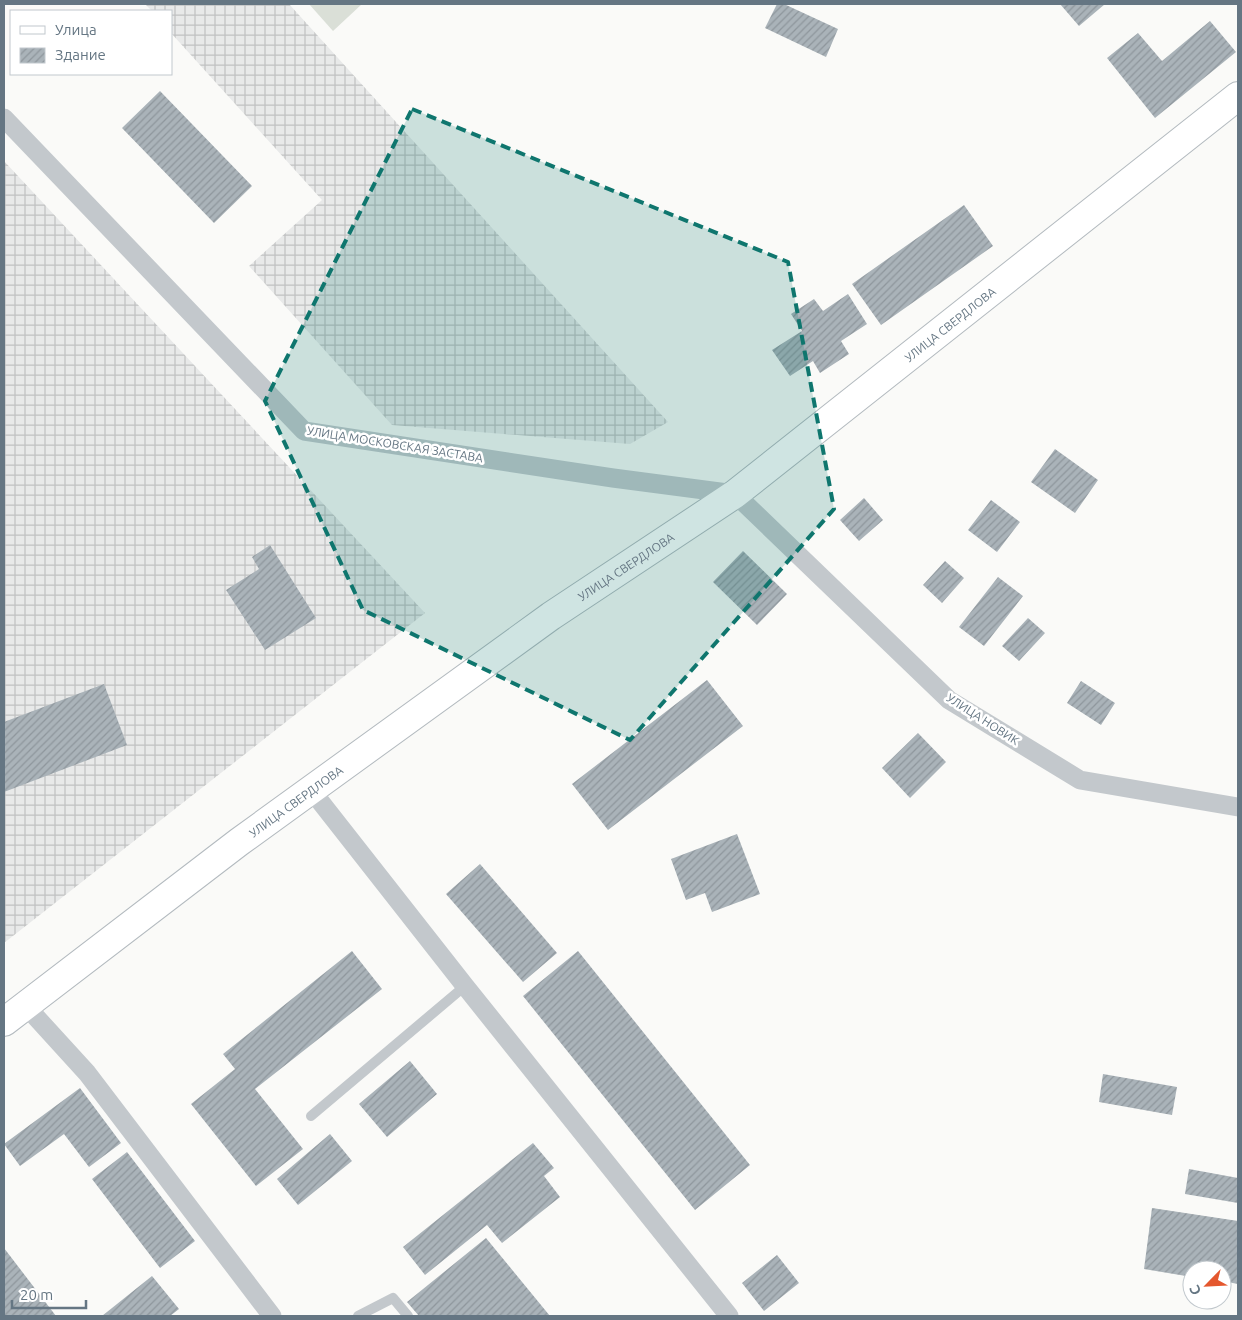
<svg xmlns="http://www.w3.org/2000/svg" width="1242" height="1320" font-family="Ubuntu,sans-serif">
	<defs>
		<pattern id="industrial-grid" width="8" height="8" patternUnits="userSpaceOnUse" patternTransform="scale(1.25)"><rect width="8" height="8" fill="#e8e9e9"/><path d="M0 4h8M4 0v8" fill="none" stroke="#c0c1c2"/></pattern>
		<pattern id="building-hatch" width="6" height="6" patternUnits="userSpaceOnUse" patternTransform="scale(1.25)"><rect width="6" height="6" fill="#aab3b9"/><path d="M-1 1l2-2M0 6l6-6M5 7l2-2" fill="none" stroke="#8e969c"/></pattern>
	</defs>
	<rect width="100%" height="100%" fill="#fafaf8"/>
	<path fill="url(#industrial-grid)" d="M145 4H289L668 422 630 444 392 425 249 266 322 200 171 33V11H152Z
		M4 161 425 613 4 943Z"/>
	<path fill="#dadfd7" d="M309 4H362L333 31Z"/>
	<path fill="url(#building-hatch)" d="M777 4H784L838 29 826 57 765 28Z
		M1060 4H1105L1079 26Z
		M1210 21 1236 52 1155 118 1107 58 1138 33 1162 61Z
		M160 91 252 186 214 223 122 128Z
		M964 205 993 246 881 325 852 284Z
		M848 294 867 324 841 341 849 354 820 373 813 361 790 376 772 350 802 331 791 314 814 299 823 311Z
		M1055 449 1098 480 1075 513 1031 482Z
		M864 498 883 520 859 541 840 520Z
		M991 500 1020 522 997 552 968 530Z
		M270 545 316 618 265 650 226 590 259 569 252 557Z
		M743 551 787 594 757 625 713 582Z
		M945 561 964 578 942 603 923 585Z
		M998 577 1023 596 984 646 959 627Z
		M1028 618 1045 633 1019 661 1002 646Z
		M707 680 743 726 608 830 572 784Z
		M1081 681 1115 703 1101 725 1067 703Z
		M104 684 127 745 4 792V722Z
		M918 733 946 762 910 798 882 768Z
		M737 834 760 894 712 912 705 893 686 900 671 859Z
		M480 864 557 953 523 982 446 894Z
		M352 951 382 989 255 1089 303 1149 256 1186 191 1104 235 1069 223 1054Z
		M578 951 750 1165 695 1210 523 996Z
		M410 1061 437 1094 387 1137 359 1104Z
		M1103 1074 1177 1087 1172 1115 1099 1102Z
		M80 1088 121 1143 89 1167 64 1134 20 1166 4 1144Z
		M330 1134 352 1161 298 1205 277 1179Z
		M533 1143 554 1168 544 1176 560 1197 502 1243 487 1225 425 1275 403 1247Z
		M127 1152 195 1241 160 1268 92 1179Z
		M1189 1169 1238 1178V1203L1185 1194Z
		M1152 1208 1238 1221V1284L1222 1281V1270H1192V1277L1144 1269Z
		M486 1238 550 1316H419L407 1302Z
		M4 1248 56 1316H4Z
		M777 1255 799 1283 764 1311 742 1283Z
		M152 1276 179 1309 170 1316H102Z"/>
	<g fill="none" stroke-linecap="round" stroke-linejoin="round">
		<defs>
			<g id="secondary">
				<path id="s1" d="M4 1022 239 842 551 616 735 494 1238 96"/>
			</g>
		</defs>
		<use href="#secondary" stroke="#b3babf" stroke-width="30"/>
		<path stroke="#c3c8cc" stroke-width="10" d="M311 1116 465 986
			M358 1316 393 1298 408 1316"/>
		<path stroke="#c3c8cc" stroke-width="19" d="M4 118 304 431 613 478 735 494 949 700 1080 780 1238 807
			M312 791 465 986 729 1316
			M25 1005 87 1073 272 1316"/>
		<use href="#secondary" stroke="#fff" stroke-width="28"/>
	</g>
	<path fill="#0f766e" fill-opacity="0.2" stroke="#0f766e" stroke-width="4" stroke-dasharray="10 6" stroke-linejoin="round" d="M412 109 788 262 834 509 630 740 363 610 265 401Z"/>
	<g text-anchor="middle" dominant-baseline="central" stroke-width="5" stroke-linejoin="round" paint-order="stroke">
		<g font-size="12" fill="#657683" stroke="#fff">
			<text stroke="none"><textPath href="#s1" startOffset="1176">УЛИЦА СВЕРДЛОВА</textPath></text>
			<text transform="translate(395 444) rotate(9)">УЛИЦА МОСКОВСКАЯ ЗАСТАВА</text>
			<text stroke="none"><textPath href="#s1" startOffset="771">УЛИЦА СВЕРДЛОВА</textPath></text>
			<text transform="translate(983 719) rotate(33)">УЛИЦА НОВИК</text>
			<text stroke="none"><textPath href="#s1" startOffset="366">УЛИЦА СВЕРДЛОВА</textPath></text>
		</g>
	</g>
	<rect width="1242" height="1320" fill="none" stroke="#657683" stroke-width="10"/>
	<rect x="10" y="10" width="162" height="65" fill="#ffffff" stroke="#c1c8cd"/>
	<rect x="20" y="26" width="25" height="8" fill="#ffffff" stroke="#c1c8cd"/>
	<text x="55" y="35" font-size="15" fill="#657683">Улица</text>
	<rect x="20" y="48" width="25" height="15" fill="url(#building-hatch)" stroke="#c1c8cd"/>
	<text x="55" y="60" font-size="15" fill="#657683">Здание</text>
	<g transform="translate(1207 1285) rotate(246)"><circle r="24" fill="#ffffff" stroke="#c1c8cd"/>
	<path d="M0-4L9 19L0 12L-9 19Z" fill="#e4572e"/>
	<text y="-8" font-size="14" font-weight="bold" text-anchor="middle" fill="#657683">С</text>
	</g>
	<path d="M12 1300v8h74v-8" fill="none" stroke="#657683" stroke-width="2.5"/>
	<text x="20" y="1300" font-size="15" fill="#657683" stroke="#ffffff" stroke-width="4" paint-order="stroke">20 m</text>
</svg>
